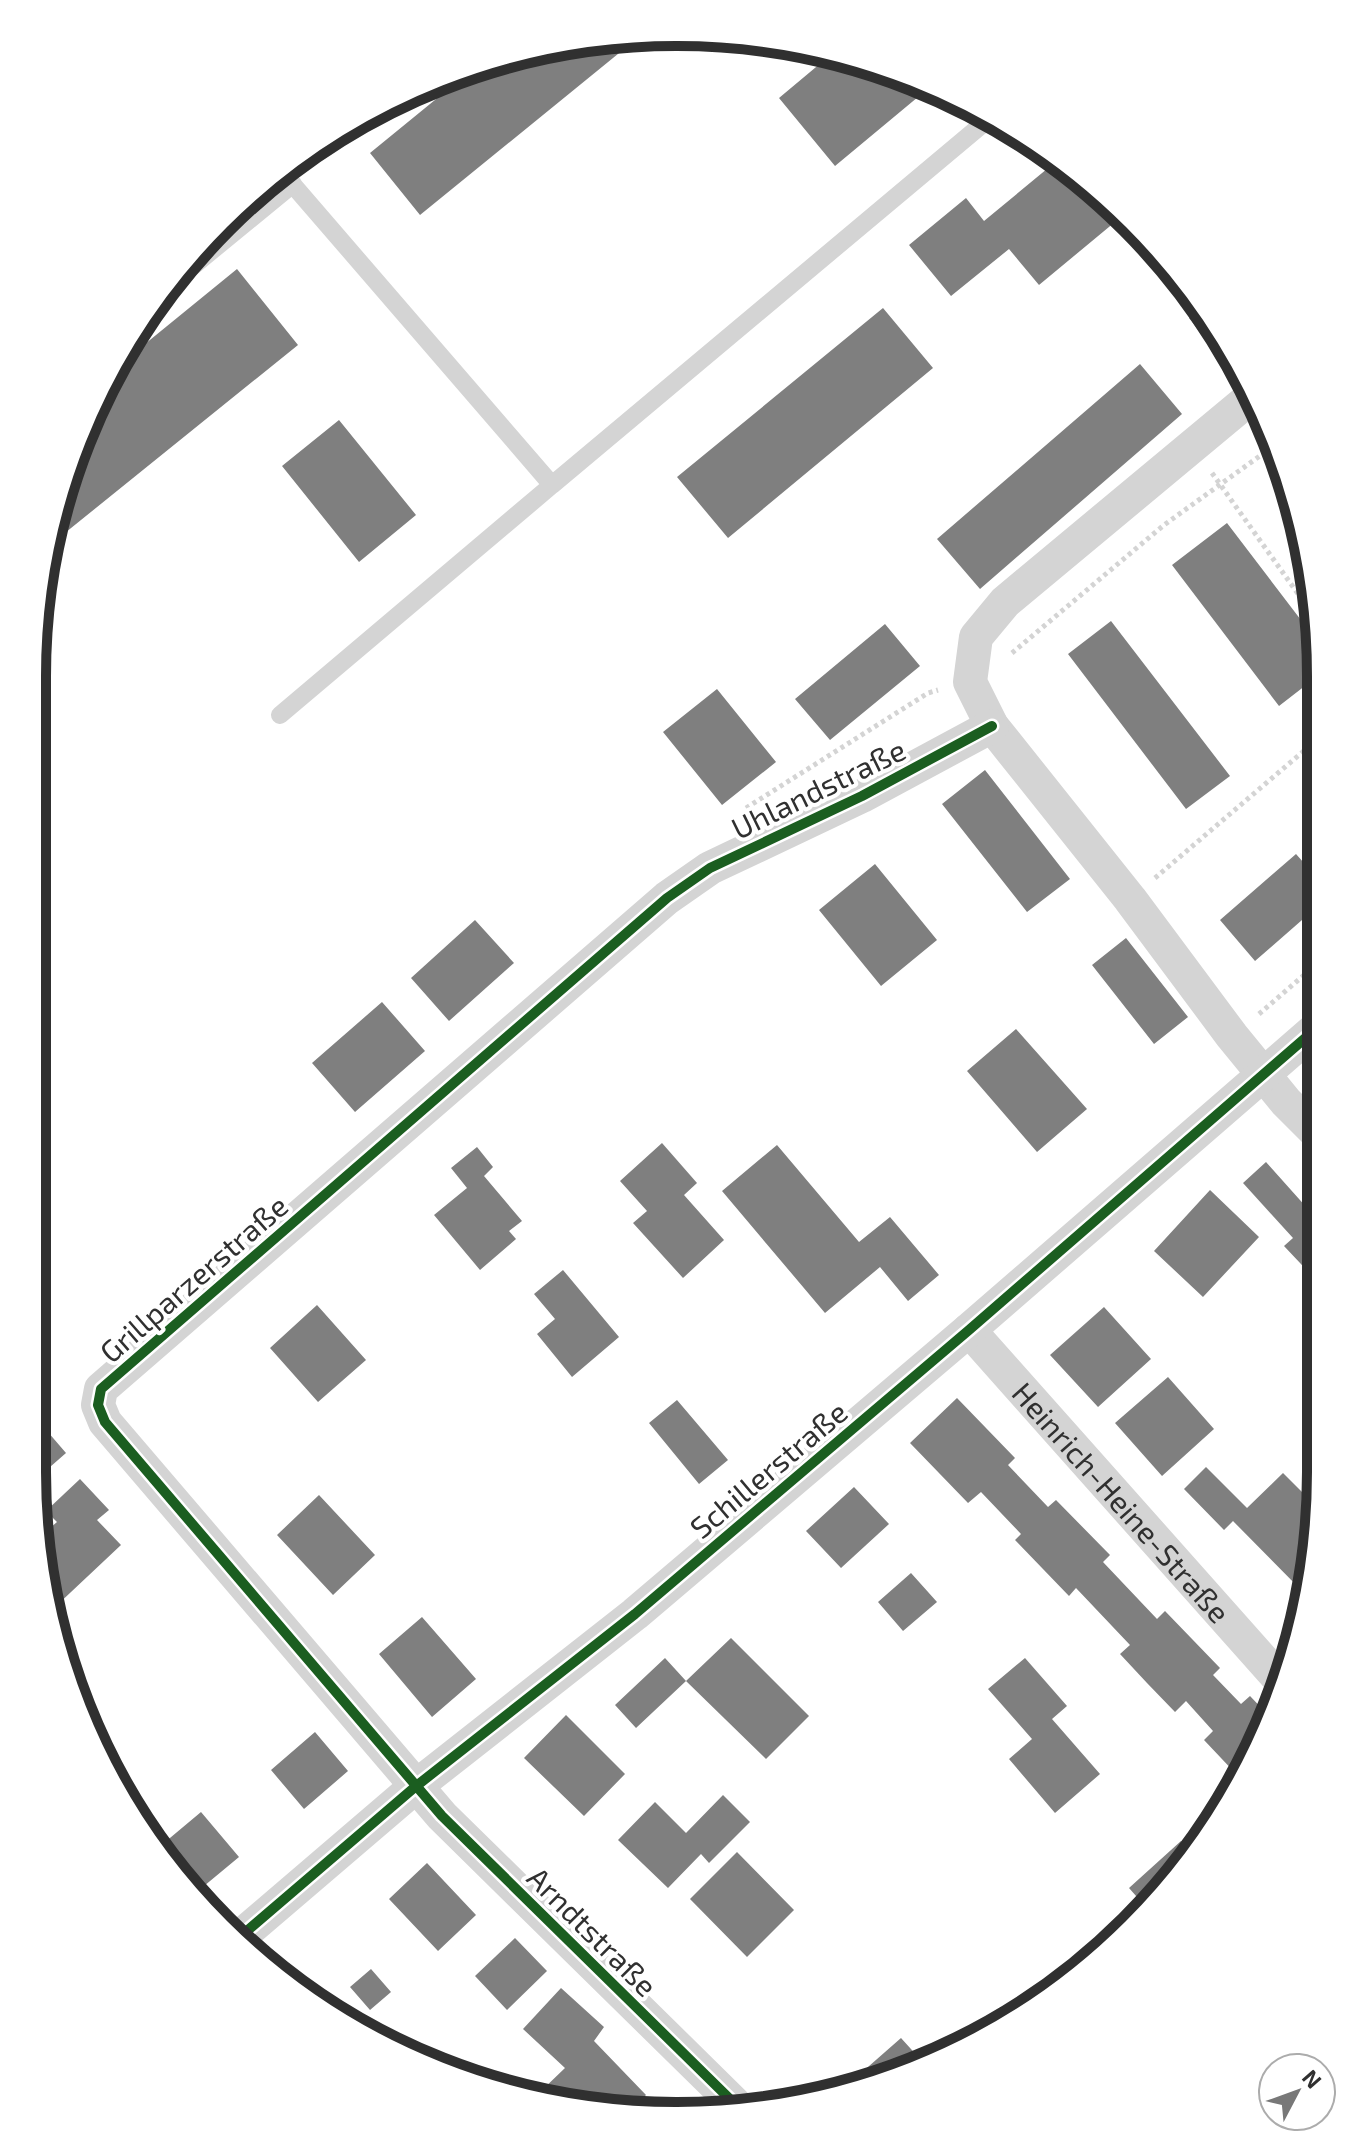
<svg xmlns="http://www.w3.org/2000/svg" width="1353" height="2148" font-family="'Exo 2',sans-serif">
	<rect width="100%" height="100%" fill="#fff"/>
	<path fill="#7f7f7f" d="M640 36 420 215 370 153 479 64 593 37Z
		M834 52 930 87 835 166 779 98Z
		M1059 159 1069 165 1121 217 1039 285 1009 249 951 296 909 245 966 198 984 221Z
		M237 269 298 345 50 545 81 430 118 366Z
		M883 308 933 368 728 538 677 477Z
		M1202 308 1233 357 1224 364 1189 318Z
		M1140 364 1182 414 980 589 937 539Z
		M339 420 416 515 359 562 282 466Z
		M1227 523 1320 645 1319 675 1279 706 1172 565Z
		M1111 621 1230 776 1186 809 1068 654Z
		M885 624 920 666 830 740 795 699Z
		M717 689 776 762 722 805 663 732Z
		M985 770 1070 879 1027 912 942 804Z
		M1296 854 1319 880 1318 906 1255 961 1220 920Z
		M875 864 937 940 881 986 819 910Z
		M475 920 514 963 449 1021 411 978Z
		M1126 938 1188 1017 1154 1044 1092 965Z
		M382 1002 425 1051 355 1112 312 1063Z
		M1016 1029 1087 1109 1037 1152 967 1071Z
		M662 1143 697 1183 684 1195 724 1240 683 1278 633 1223 647 1211 620 1181Z
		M777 1145 859 1242 890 1217 939 1275 908 1301 880 1267 825 1313 722 1191Z
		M477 1147 493 1167 484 1176 522 1221 509 1231 516 1239 480 1270 434 1215 467 1188 451 1168Z
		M1266 1162 1316 1218 1317 1217V1281L1284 1246 1293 1238 1243 1183Z
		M1210 1190 1259 1237 1203 1297 1154 1251Z
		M563 1270 619 1337 572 1377 537 1334 555 1319 534 1294Z
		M317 1305 366 1360 318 1402 270 1348Z
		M1104 1307 1151 1359 1098 1407 1050 1355Z
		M1168 1377 1214 1429 1162 1476 1115 1423Z
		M957 1398 1015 1458 1008 1465 1048 1507 1056 1500 1110 1555 1103 1562 1157 1619 1165 1611 1220 1668 1213 1675 1241 1704 1250 1696 1272 1719 1238 1776 1204 1740 1213 1731 1186 1701 1175 1712 1147 1683 1120 1654 1130 1645 1076 1588 1069 1596 1015 1540 1021 1534 981 1492 968 1503 910 1443Z
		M677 1400 728 1460 699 1484 649 1423Z
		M35 1417 66 1453 34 1481 32 1419Z
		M1206 1467 1247 1508 1283 1473 1316 1506V1555L1305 1594 1233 1521 1224 1530 1184 1489Z
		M80 1479 109 1510 97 1520 121 1545 54 1608 42 1535 57 1522 46 1511Z
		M854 1487 889 1524 841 1568 806 1531Z
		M319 1495 375 1555 333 1595 277 1535Z
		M911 1573 937 1602 903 1631 878 1602Z
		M422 1617 476 1679 432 1717 379 1654Z
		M731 1638 809 1716 766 1759 686 1681Z
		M665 1658 686 1681 636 1728 615 1705Z
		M1025 1658 1067 1706 1052 1719 1100 1774 1055 1813 1009 1759 1032 1739 988 1689Z
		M566 1715 625 1774 584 1816 524 1758Z
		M315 1732 348 1771 304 1809 271 1770Z
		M723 1795 750 1822 709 1863 701 1854 668 1888 618 1840 655 1802 686 1833Z
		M201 1812 239 1857 198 1891 158 1848Z
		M1181 1841 1193 1854 1188 1864 1144 1905 1129 1888Z
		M737 1852 794 1910 747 1957 690 1899Z
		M427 1863 476 1915 438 1951 389 1899Z
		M515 1938 547 1971 507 2010 475 1976Z
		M371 1969 391 1992 370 2010 350 1987Z
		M561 1988 604 2027 594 2041 646 2095 632 2109 539 2093 565 2068 523 2029Z
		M901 2038 920 2059 858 2087 852 2081Z"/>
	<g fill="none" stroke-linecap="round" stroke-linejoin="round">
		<path stroke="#d4d4d4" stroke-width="5" stroke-dasharray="4 4" stroke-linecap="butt" d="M1212 473 1318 622
			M1012 653 1164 525 1275 445
			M746 808 928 693 938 690
			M1155 878 1319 738
			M1259 1014 1318 963"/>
		<path stroke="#d4d4d4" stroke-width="18" d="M281 171 552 485 991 117
			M159 294 293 184
			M280 715 552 485"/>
		<g stroke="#d4d4d4" stroke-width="34">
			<path d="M1255 394 1005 602 976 637 970 682 992 726 1130 899 1232 1036 1286 1102 1317 1133"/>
			<path id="s1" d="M969 1330 1282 1682"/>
			<path d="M241 1936 415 1787 635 1614 969 1330 1318 1027"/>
			<path d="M739 2108 442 1816 105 1422 98 1405 101 1389 667 898 710 868 862 796 992 726"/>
		</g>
		<defs>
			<path id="cycleway" d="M241 1936 415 1787 635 1614 969 1330 1318 1027
				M739 2108 442 1816 105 1422 98 1405 101 1389 667 898 710 868 862 796 992 726"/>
		</defs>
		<use href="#cycleway" stroke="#fff" stroke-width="15"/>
		<use href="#cycleway" stroke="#1b5e20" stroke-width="10"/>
	</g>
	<g text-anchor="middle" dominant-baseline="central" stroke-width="8" stroke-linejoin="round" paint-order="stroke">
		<g font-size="30" fill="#303030" stroke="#fff">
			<text transform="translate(818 788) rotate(-26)">Uhlandstraße</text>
			<text transform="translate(193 1278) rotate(-41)">Grillparzerstraße</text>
			<text transform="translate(768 1469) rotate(-40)">Schillerstraße</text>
			<text stroke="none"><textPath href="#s1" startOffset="230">Heinrich-Heine-Straße</textPath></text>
			<text transform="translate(593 1931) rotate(45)">Arndtstraße</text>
		</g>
	</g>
	<path d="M0 0H1353V2148H0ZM676 46H677A630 630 0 0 1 1307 676V1472A630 630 0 0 1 677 2102H676A630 630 0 0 1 46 1472V676A630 630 0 0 1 676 46Z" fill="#fff" fill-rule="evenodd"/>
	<path fill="none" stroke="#303030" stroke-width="10" d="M676 46H677A630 630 0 0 1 1307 676V1472A630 630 0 0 1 677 2102H676A630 630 0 0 1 46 1472V676A630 630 0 0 1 676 46Z"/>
	<g transform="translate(1297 2092) rotate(49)"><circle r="38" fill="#ffffff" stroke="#acacac" stroke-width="2"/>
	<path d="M0-6L14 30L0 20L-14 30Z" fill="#787878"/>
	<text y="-12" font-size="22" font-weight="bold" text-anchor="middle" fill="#303030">N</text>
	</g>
</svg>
